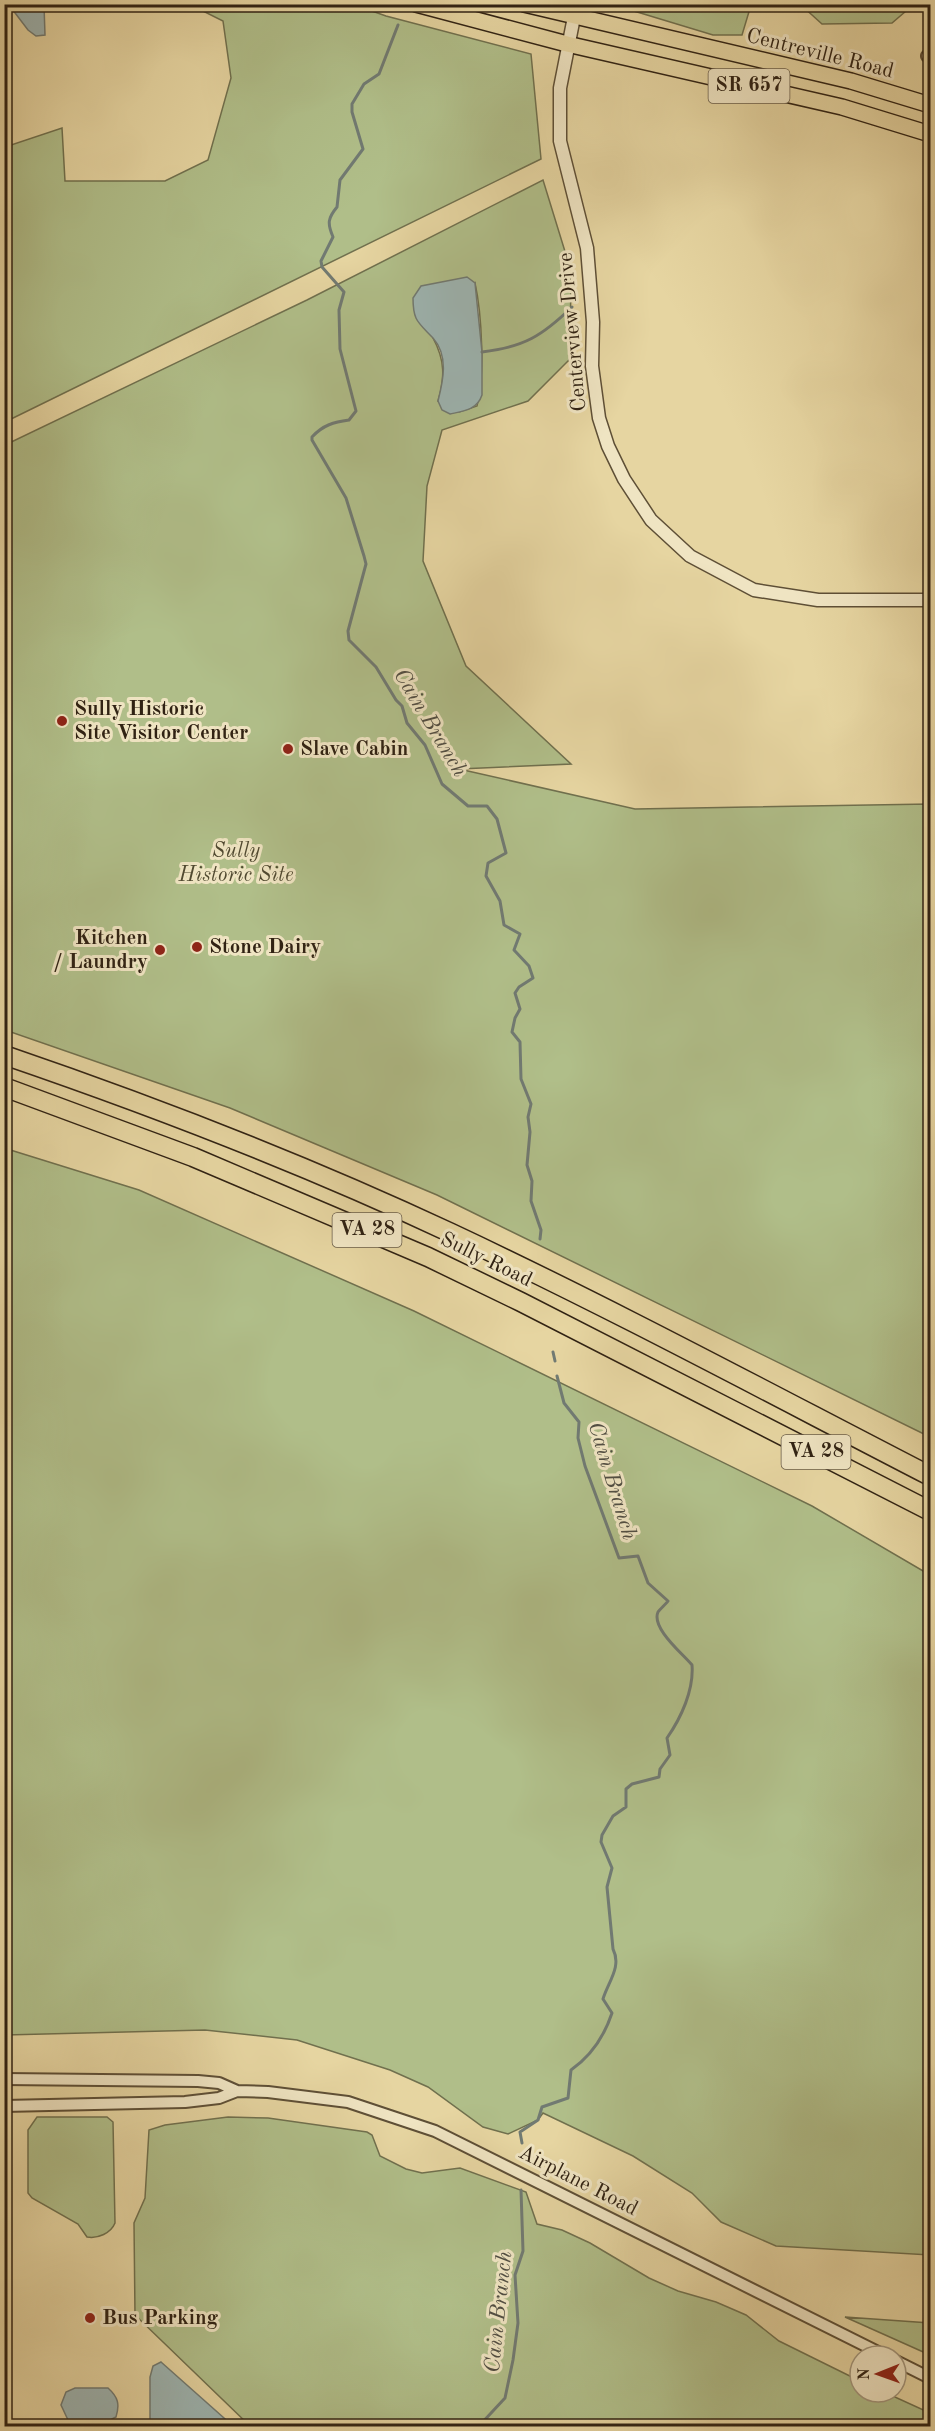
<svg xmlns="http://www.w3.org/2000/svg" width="935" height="2431" font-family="'Old Standard TT',serif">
	<rect width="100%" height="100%" fill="#e6d5a1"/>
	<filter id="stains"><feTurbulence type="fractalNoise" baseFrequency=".00333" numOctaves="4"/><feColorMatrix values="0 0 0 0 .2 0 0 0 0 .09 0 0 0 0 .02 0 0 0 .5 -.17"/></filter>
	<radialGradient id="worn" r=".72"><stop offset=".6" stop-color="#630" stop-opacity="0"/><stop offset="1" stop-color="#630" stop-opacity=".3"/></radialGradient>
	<path fill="#b0be89" stroke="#70704e" stroke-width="1.5" fill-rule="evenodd" d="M191 5H355L386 16 531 54 541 159 5 422V147L62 128 65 181H165L208 160 231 78 223 21Z
		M614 5H751L742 35H713Z
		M801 5H913L892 23 822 24Z
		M543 180 571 271 570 359 528 401 442 430 427 486 423 561 466 666 571 764 459 769 635 809 930 804V1437L437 1195 230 1108 5 1030V445L307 300ZM475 283C482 315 485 375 477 406L459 412 438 401C445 378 445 360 433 338Z
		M4 1148 139 1190 414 1311 812 1506 930 1575V2255L776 2246 721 2222 692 2193 633 2156 543 2113 538 2120 508 2134 483 2127 428 2087 390 2070 297 2040 205 2030 5 2035Z
		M37 2117H107L113 2122 115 2223C111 2233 98 2239 87 2237L78 2224 32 2198 28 2193V2130Z
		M228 2117 268 2118 367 2132 372 2135 380 2156 406 2169 422 2173 460 2168 526 2192 537 2224 562 2230 590 2243 649 2278 678 2291 716 2302 746 2315 779 2341 860 2381V2392H884L930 2413V2426H250L135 2315 134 2223 145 2198 149 2130 165 2125Z
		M845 2317 930 2323V2355Z"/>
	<path fill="#9db5b2" stroke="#717a72" stroke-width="1.5" d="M9 5H44L45 35 36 36 28 30Z
		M467 277 475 283 482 352V395C477 410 464 411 450 414L442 410 438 401C443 381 449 356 433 338 418 322 413 321 413 298L421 286Z
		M161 2362 233 2426H150V2377L153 2366Z
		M75 2388H108C118 2397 120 2404 116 2417 100 2426 85 2425 68 2420L61 2405 66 2392Z"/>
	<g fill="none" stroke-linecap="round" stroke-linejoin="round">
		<path stroke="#717a72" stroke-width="3" d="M398 25 379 74 364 84 352 104V112L363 149 340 180 337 207C328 218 327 223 333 237L321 261 322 267 344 292 339 310 340 349 356 411 349 420C334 422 323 425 312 437V440L346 498 364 556 366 564 348 631 349 640 376 667 396 700 402 706 407 723 425 745 442 784 468 806H487L497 819 506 853 488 863 486 876 500 901 504 925 520 934 514 950 529 966 533 978 519 987 515 993 520 1009 515 1018 512 1032 520 1042 521 1079 531 1104 528 1117 530 1132 527 1165 532 1181 531 1201 541 1230 540 1239
			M482 352C524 347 542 336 572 307
			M553 1352 555 1361
			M522 2143 520 2132 538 2120 542 2107 568 2098 571 2070C591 2056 604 2037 612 2013L603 1999C608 1982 622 1967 613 1949L607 1887 612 1868 601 1842 602 1835 613 1816 626 1807V1789L632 1784 659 1777 660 1769 670 1755 667 1738C681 1718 694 1690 692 1665 683 1654 651 1628 658 1612 660 1609 666 1604 668 1601L648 1583 638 1556 619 1558 585 1466 578 1438 579 1422 564 1403 557 1376
			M479 2426 505 2398 513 2360 518 2323 515 2275 523 2251 521 2190"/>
		<defs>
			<path id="minor" d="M927 56 930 55
				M4 2079 198 2081 219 2083 237 2091
				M4 2106 185 2102 219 2098 237 2091 268 2092 348 2102 435 2131 886 2356
				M896 2361 930 2378"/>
			<path id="tertiary" d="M574 17 560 88V141L587 248 593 322 592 366 599 418 608 446 624 479 651 520 690 556 754 590 818 600H930"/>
			<path id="primary" d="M416 4 567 44 842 107 930 134
				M524 4 851 81 930 105"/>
			<path id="motorway" d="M4 1055C156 1107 306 1165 451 1233 613 1309 771 1394 930 1476
				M4 1087 193 1157 428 1257 521 1302 930 1511"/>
		</defs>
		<use href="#minor" stroke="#5e4f36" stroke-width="14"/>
		<use href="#tertiary" stroke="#5e4f36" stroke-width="15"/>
		<use href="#primary" stroke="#302213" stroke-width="18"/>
		<use href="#motorway" stroke="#302213" stroke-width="21"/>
		<use href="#minor" stroke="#efe4c2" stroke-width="10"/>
		<use href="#tertiary" stroke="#efe4c2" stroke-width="12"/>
		<use href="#primary" stroke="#e6d5a1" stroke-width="15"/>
		<use href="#motorway" stroke="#e6d5a1" stroke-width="18"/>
	</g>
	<g fill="#8f2418" stroke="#efe4c2" stroke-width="2">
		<circle cx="62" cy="721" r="6"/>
		<circle cx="288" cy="749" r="6"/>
		<circle cx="197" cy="947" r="6"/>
		<circle cx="160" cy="950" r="6"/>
		<circle cx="90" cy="2318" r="6"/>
	</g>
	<g text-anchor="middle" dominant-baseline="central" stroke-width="6" stroke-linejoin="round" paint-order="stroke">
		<g fill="#efe4c2" stroke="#695c48" stroke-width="1.5">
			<rect x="708.5" y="69" width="81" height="34" rx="4.5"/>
			<rect x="332.5" y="1213" width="69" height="34" rx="4.5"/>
			<rect x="781.5" y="1435" width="69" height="34" rx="4.5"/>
		</g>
		<g font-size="20" font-weight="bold" fill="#302213">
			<text x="749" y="86">SR 657</text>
			<text x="367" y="1230">VA 28</text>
			<text x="816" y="1452">VA 28</text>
		</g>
		<g font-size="21" fill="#302213" stroke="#efe4c2">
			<text transform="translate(820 54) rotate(14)">Centreville Road</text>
			<text transform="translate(573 332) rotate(-95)">Centerview Drive</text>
			<text transform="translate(486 1260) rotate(26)">Sully Road</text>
			<text transform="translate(578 2181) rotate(27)">Airplane Road</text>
		</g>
		<g font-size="21" font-weight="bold" fill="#302213" stroke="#efe4c2" text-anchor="start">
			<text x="74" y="709">Sully Historic<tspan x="74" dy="24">Site Visitor Center</tspan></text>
			<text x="300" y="749">Slave Cabin</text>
			<text x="148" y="938" text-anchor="end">Kitchen<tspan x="148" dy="24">/ Laundry</tspan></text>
			<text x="209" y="947">Stone Dairy</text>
			<text x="102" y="2318">Bus Parking</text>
		</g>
		<g font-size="21" font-style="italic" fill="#504930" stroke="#efe4c2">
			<text x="236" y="851">Sully<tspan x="236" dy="24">Historic Site</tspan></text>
		</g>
		<g font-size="22" font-style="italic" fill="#514e43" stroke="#efe4c2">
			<text transform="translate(430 723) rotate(59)">Cain Branch</text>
			<text transform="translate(612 1481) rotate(73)">Cain Branch</text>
			<text transform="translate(499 2312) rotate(-84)">Cain Branch</text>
		</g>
	</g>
	<rect width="935" height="2431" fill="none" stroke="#e6d5a1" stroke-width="24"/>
	<rect x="6" y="6" width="923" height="2419" fill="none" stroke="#302213" stroke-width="3"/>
	<rect x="12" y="12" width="911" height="2407" fill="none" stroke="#302213" stroke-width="1.5"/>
	<g transform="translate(878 2374) rotate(269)"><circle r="28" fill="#efe4c2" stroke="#a3967c" stroke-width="1.5"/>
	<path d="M0-4.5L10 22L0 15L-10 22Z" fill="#8f2418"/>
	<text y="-9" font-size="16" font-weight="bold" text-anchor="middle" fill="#302213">N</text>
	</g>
	<rect width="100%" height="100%" filter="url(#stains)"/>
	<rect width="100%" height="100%" fill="url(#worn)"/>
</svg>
